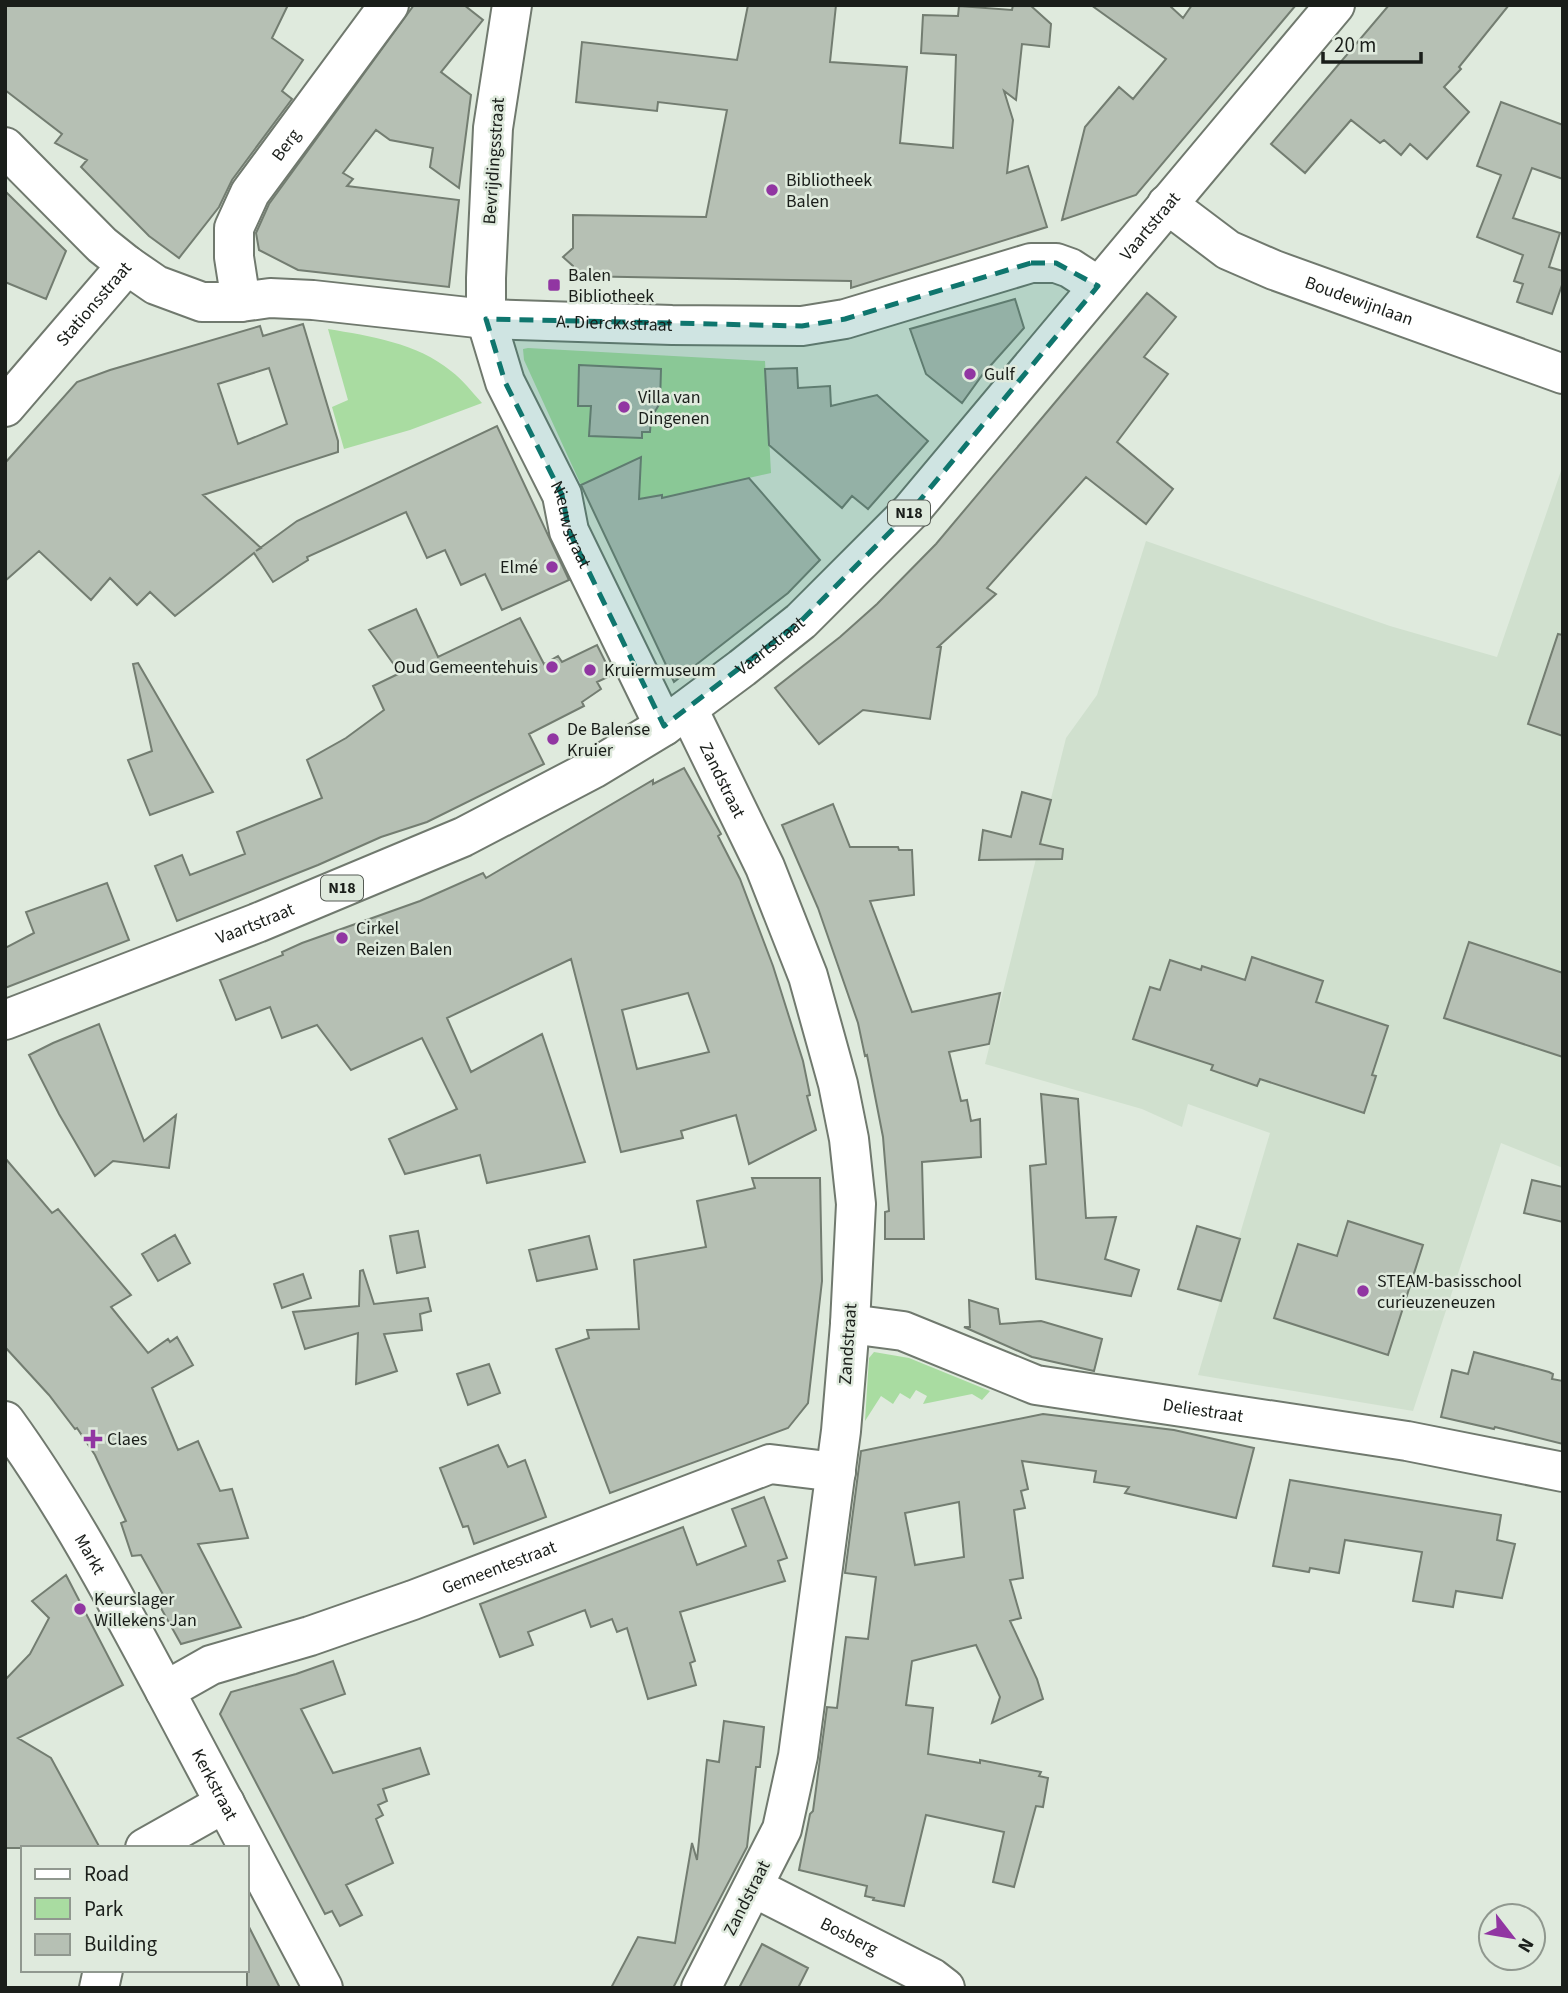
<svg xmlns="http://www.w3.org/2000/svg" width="1568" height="1993" font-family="'Source Sans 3',sans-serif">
	<rect width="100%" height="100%" fill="#dfeadd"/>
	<path fill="#d0e0ce" d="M1563 465V1168L1501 1143 1413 1411 1198 1375 1270 1133 1188 1104 1182 1127 1142 1109 985 1064 1066 738 1097 695 1146 541 1390 626 1497 657Z"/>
	<path fill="#a9dca1" d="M328 329C370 336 417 343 451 371 463 380 472 392 482 403L410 430 344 449 332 407 348 400Z
		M528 348 765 361 771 473 662 498 661 495 635 499 619 467 581 485 524 360 523 349Z
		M874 1352 909 1358 990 1391 982 1400 972 1394 923 1404 927 1396 916 1390 910 1399 900 1393 893 1404 881 1396 865 1421 869 1358Z"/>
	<path fill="#b6c0b4" stroke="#737d71" stroke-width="2" fill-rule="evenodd" d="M5 5H288L272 38 303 60 282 91 292 99 232 180 219 207 179 258 149 236 81 167 87 160 55 143 62 134 5 90Z
		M414 5H464L483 20 441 72 471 95 459 188 430 167 433 148 390 140 376 130 343 173 353 179 347 186 459 200 449 287 298 270 259 250 256 233 269 204Z
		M748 5H836L830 62 907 67 900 143 953 148 956 55 921 53 923 15 958 16 959 6 1012 10 1013 5H1030L1051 24 1049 47 1022 44 1016 100 1004 91 1013 120 1007 173 1028 166 1047 227 851 288V281L573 276V266L563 257 573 248V215L706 217 727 110 658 102 657 111 576 102 582 42 737 60Z
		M1091 5H1169L1183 18 1192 5H1296L1136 195 1062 220 1085 127 1119 87 1133 99 1166 59Z
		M1389 5H1509L1459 67 1461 69 1444 87 1469 112 1427 159 1410 144 1401 155 1384 140 1380 143 1351 120 1305 173 1271 144Z
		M1501 102 1563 125V179L1532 168 1513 218 1560 233 1549 267 1563 271V282L1552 314 1517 302 1523 284 1514 281 1523 255 1477 237 1501 175 1477 166Z
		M5 191 66 251 46 299 5 282Z
		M1147 293 1176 317 1144 357 1168 374 1117 442 1173 489 1146 524 1086 477 987 588 996 594 938 647H941L930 719 863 710 819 744 775 688 840 637 877 604 936 544Z
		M1015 299 1024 328 983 374 962 403 926 374 910 329Z
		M303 324 338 441V452L203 495 261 548 256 551 297 521 497 426 569 580 502 610 485 574 461 585 445 550 427 558 406 512 307 557 308 560 273 582 254 553 175 616 150 592 137 605 110 578 91 600 39 551 5 581V463L77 382 110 370 260 326 263 336ZM269 368 287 424 238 444 218 384Z
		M579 365 661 369 660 403 651 418 650 432H642V438L589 436 591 406H578Z
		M797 368 798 388 830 386 831 406 877 395 928 441 868 509 852 496 842 508 769 445 765 369Z
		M641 457 639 499 662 495V498L749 478 820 560 788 593 674 682 581 485Z
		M416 609 438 657 520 618 544 664 558 656 562 662 597 645 612 675 597 682 601 689 582 702 584 706 529 734 544 764 427 822 381 837 318 865 177 921 155 866 182 855 190 875 245 854 237 832 322 798 307 760 346 738 384 710 373 686 400 673 369 630Z
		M1558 634 1563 635V736L1528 724Z
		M138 663 213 792 150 815 128 760 152 751 133 664Z
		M684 768 721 834 718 836 740 879 773 966 803 1061 810 1095 807 1096 816 1130 749 1164 736 1115 681 1131 683 1138 621 1152 571 959 447 1018 471 1072 542 1034 585 1162 487 1183 480 1155 405 1174 389 1139 457 1109 422 1038 351 1070 317 1025 282 1038 270 1007 236 1020 220 980 283 955 282 952 302 943 420 901 483 873 486 878 653 780V784ZM688 993 709 1052 637 1069 622 1010Z
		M1022 792 1051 800 1040 844 1063 849 1062 859 979 860 983 830 1011 837Z
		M833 804 850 847H898L899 850H912L914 895 870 901 912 1012 1000 993 989 1044 949 1052 961 1101 967 1100 971 1121 980 1119 981 1157 922 1162 924 1239H885V1212L889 1211 883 1137 867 1055 865 1056 858 1023 818 908 782 825Z
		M107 883 129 940 5 988V948L34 933 26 912Z
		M1469 942 1563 973V1057L1444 1018Z
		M1252 957 1323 981 1316 1002 1388 1026 1372 1075 1376 1076 1364 1113 1260 1079 1257 1086 1211 1070 1213 1065 1133 1039 1150 987 1160 990 1170 960 1201 970 1202 966 1245 980Z
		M99 1024 144 1141 176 1115 169 1168 113 1161 95 1176 59 1114 29 1055 53 1043Z
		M1041 1094 1078 1099 1086 1218 1116 1217 1105 1259 1139 1270 1131 1296 1036 1279 1030 1166 1046 1164Z
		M5 1158 52 1213 58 1209 131 1295 111 1307 148 1353 168 1339 170 1342 177 1337 193 1365 152 1388 178 1450 198 1441 220 1491 232 1489 248 1538 198 1544 241 1627 181 1644 157 1601 165 1598 141 1555 132 1556 121 1523 126 1521 95 1455 77 1428 75 1429 49 1395 5 1347Z
		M752 1178H820L822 1281 808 1403 788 1428 610 1493 556 1349 589 1338 587 1330 639 1329 634 1260 706 1247 697 1201 755 1188Z
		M1532 1180 1563 1187V1222L1524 1213Z
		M1348 1221 1423 1245 1388 1355 1274 1318 1298 1244 1337 1256Z
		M1197 1226 1240 1239 1221 1301 1178 1289Z
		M418 1231 425 1267 397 1273 390 1236Z
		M175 1235 190 1263 158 1281 142 1254Z
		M589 1236 597 1269 537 1281 529 1250Z
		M363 1270 374 1304 428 1298 431 1311 420 1314 422 1330 384 1334 397 1371 356 1384 358 1333 305 1349 293 1312 359 1306 360 1271Z
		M303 1274 311 1298 282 1308 274 1284Z
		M969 1300 998 1309 1000 1324 1041 1321 1102 1339 1094 1371 1032 1357 964 1327H970Z
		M1474 1352 1549 1372 1553 1374 1552 1379 1563 1381V1444L1495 1427 1494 1429 1441 1417 1452 1370 1468 1374Z
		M489 1364 500 1393 468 1405 457 1374Z
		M1043 1414 1174 1430 1254 1448 1236 1518 1125 1493 1129 1487 1094 1482 1096 1471 1022 1461 1028 1489 1021 1491 1025 1508 1014 1510 1023 1578 1010 1580 1021 1618 1010 1621 1037 1679 1043 1699 992 1723 1000 1697 976 1645 912 1661 906 1705 933 1708 928 1754 980 1763V1760L1041 1772 1039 1776 1048 1778 1043 1807 1036 1806 1014 1887 993 1882 1004 1832 926 1815 904 1906 873 1900 874 1898 865 1896 867 1886 799 1870 810 1814 813 1811 827 1707 837 1708 846 1637 868 1639 876 1577 845 1573 861 1451ZM959 1502 964 1557 915 1565 905 1513Z
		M498 1445 508 1467 525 1460 546 1517 474 1544 468 1526 463 1527 440 1468Z
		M1290 1480 1501 1515 1497 1540 1515 1544 1502 1598 1456 1591 1453 1607 1413 1601 1422 1552 1345 1540 1339 1573 1310 1568 1309 1572 1273 1566Z
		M764 1497 787 1558 778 1561 785 1581 680 1612 695 1661 690 1663 696 1685 648 1699 627 1628 617 1632 612 1619 591 1627 585 1610 528 1632 533 1645 500 1657 480 1604 683 1527 697 1565 746 1546 732 1509Z
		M66 1575 123 1685 18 1738 51 1758 100 1848H5V1680L30 1654 49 1618 32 1601Z
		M333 1661 345 1694 301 1709 333 1773 420 1748 429 1774 383 1789 387 1801 378 1805 383 1815 376 1819 393 1863 346 1885 362 1915 340 1926 332 1911 325 1914 220 1714 231 1692 296 1674Z
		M724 1721 764 1727 760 1767H756L747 1847 673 1988H611L638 1937 675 1943 692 1843 697 1860 707 1760 719 1762Z
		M247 1923 280 1988H247Z
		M762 1944 808 1968 798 1988H739Z"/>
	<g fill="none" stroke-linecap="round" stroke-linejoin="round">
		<defs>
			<g id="minor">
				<path id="s1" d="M512 5 493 128 486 278V319L505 382 562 495 569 531 664 726"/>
				<path id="s2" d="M5 147 102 245 127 265 156 285 202 302H241L270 298 313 300 486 319 672 325 802 326 845 319 1031 263H1056L1070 268 1098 286"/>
				<path id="s3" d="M1167 204 1228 250 1274 270 1563 374"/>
				<path id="s4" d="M241 302 234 257V228L250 193 389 5"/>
				<path id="s5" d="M5 407 127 265"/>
				<path id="s6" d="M688 709 765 867 808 976 838 1084 849 1139 856 1204 850 1324 841 1431 798 1756 782 1829 701 1988"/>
				<path id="s7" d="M850 1324 903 1331 1036 1385 1407 1441 1563 1472"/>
				<path id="s8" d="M165 1691 211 1665 310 1636 413 1600 770 1464 836 1472"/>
				<path d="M145 1848 225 1803"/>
				<path id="s9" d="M753 1887 932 1978 945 1988"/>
				<path d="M99 1988 103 1970"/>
			</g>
			<g id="major">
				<path id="s10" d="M5 1020 257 923 463 837 593 769 664 726 742 668 801 621 911 511 1335 5"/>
				<path id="s11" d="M5 1421C66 1505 116 1599 165 1691 218 1790 270 1889 323 1988"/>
			</g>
		</defs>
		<use href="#minor" stroke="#70796e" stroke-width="42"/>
		<use href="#major" stroke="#70796e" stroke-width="42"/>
		<use href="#minor" stroke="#fff" stroke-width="38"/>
		<use href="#major" stroke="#fff" stroke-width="38"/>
	</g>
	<path fill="#0f766e" fill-opacity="0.2" stroke="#0f766e" stroke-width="5" stroke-dasharray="14 9" stroke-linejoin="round" d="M1031 263H1056L1098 286 911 511 801 621 664 726 569 531 562 495 505 382 486 319 802 326 845 319Z"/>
	<g fill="#9136a2" stroke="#dfeadd" stroke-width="2.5">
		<circle cx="772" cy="190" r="7"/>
		<rect x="547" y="278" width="14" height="14" rx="3.5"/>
		<circle cx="970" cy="374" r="7"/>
		<circle cx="624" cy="407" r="7"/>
		<circle cx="552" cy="567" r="7"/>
		<circle cx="552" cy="667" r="7"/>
		<circle cx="590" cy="670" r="7"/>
		<circle cx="553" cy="739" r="7"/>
		<circle cx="342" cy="938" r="7"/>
		<circle cx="1363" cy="1291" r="7"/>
		<path d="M89.5 1428.5h7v7h7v7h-7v7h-7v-7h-7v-7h7z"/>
		<circle cx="80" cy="1609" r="7"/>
	</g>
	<g text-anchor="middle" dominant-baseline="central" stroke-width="5" stroke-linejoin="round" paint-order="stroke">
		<g fill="#dfeadd" stroke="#555b54" stroke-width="2">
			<rect x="888" y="500.5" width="42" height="25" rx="5"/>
			<rect x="321" y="875.5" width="42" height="25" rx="5"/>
		</g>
		<g font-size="16" font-weight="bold" fill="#1a1e1a">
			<text x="909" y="513">N18</text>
			<text x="342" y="888">N18</text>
		</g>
		<g font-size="18" fill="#1a1e1a" stroke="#dfeadd">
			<text stroke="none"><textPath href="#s4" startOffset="173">Berg</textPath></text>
			<text transform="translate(494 161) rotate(-86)">Bevrijdingsstraat</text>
			<text stroke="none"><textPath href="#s10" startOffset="1423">Vaartstraat</textPath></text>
			<text stroke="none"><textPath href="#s3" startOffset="217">Boudewijnlaan</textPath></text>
			<text stroke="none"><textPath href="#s5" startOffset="136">Stationsstraat</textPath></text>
			<text stroke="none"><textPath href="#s2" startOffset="668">A. Dierckxstraat</textPath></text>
			<text stroke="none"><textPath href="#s1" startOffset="539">Nieuwstraat</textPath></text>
			<text stroke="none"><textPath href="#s10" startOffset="856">Vaartstraat</textPath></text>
			<text stroke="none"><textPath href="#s6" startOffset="79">Zandstraat</textPath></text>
			<text stroke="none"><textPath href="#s10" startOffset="268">Vaartstraat</textPath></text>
			<text transform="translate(848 1344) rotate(-86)">Zandstraat</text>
			<text stroke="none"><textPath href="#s7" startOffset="366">Deliestraat</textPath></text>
			<text stroke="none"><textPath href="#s11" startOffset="158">Markt</textPath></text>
			<text stroke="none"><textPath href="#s8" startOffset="357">Gemeentestraat</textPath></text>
			<text stroke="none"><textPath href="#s11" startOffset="420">Kerkstraat</textPath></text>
			<text transform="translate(747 1898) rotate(-63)">Zandstraat</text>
			<text stroke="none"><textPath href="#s9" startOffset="108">Bosberg</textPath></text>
		</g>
		<g font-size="18" fill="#1a1e1a" stroke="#dfeadd" text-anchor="start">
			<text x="786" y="180">Bibliotheek<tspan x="786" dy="21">Balen</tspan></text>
			<text x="568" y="275">Balen<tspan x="568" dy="21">Bibliotheek</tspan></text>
			<text x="984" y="374">Gulf</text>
			<text x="638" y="397">Villa van<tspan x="638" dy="21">Dingenen</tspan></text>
			<text x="538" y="567" text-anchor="end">Elmé</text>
			<text x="538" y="667" text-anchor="end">Oud Gemeentehuis</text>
			<text x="604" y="670">Kruiermuseum</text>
			<text x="567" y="729">De Balense<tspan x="567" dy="21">Kruier</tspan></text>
			<text x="356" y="928">Cirkel<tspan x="356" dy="21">Reizen Balen</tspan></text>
			<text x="1377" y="1281">STEAM-basisschool<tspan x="1377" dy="21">curieuzeneuzen</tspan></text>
			<text x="107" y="1439">Claes</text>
			<text x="94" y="1599">Keurslager<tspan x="94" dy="21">Willekens Jan</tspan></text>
		</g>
	</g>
	<rect width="1568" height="1993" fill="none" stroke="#1a1e1a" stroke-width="14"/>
	<rect x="21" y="1846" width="228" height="126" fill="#dfeadd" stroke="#90988f" stroke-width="2"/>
	<rect x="35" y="1869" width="35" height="10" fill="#ffffff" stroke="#90988f" stroke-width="2"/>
	<text x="84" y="1881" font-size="21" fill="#1a1e1a">Road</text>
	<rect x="35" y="1898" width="35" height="21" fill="#a9dca1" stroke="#90988f" stroke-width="2"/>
	<text x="84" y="1916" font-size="21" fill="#1a1e1a">Park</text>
	<rect x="35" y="1934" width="35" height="21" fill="#b6c0b4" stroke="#90988f" stroke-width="2"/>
	<text x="84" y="1951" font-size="21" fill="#1a1e1a">Building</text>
	<g transform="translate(1512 1937) rotate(121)"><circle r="33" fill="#dfeadd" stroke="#90988f" stroke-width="2"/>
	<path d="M0-5L12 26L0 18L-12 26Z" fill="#9136a2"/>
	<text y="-10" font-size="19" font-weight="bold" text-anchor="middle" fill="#1a1e1a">N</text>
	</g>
	<path d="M1323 52v10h98v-10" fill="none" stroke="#1a1e1a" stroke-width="3.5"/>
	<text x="1334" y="52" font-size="21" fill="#1a1e1a" stroke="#dfeadd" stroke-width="5" paint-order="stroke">20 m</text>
</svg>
